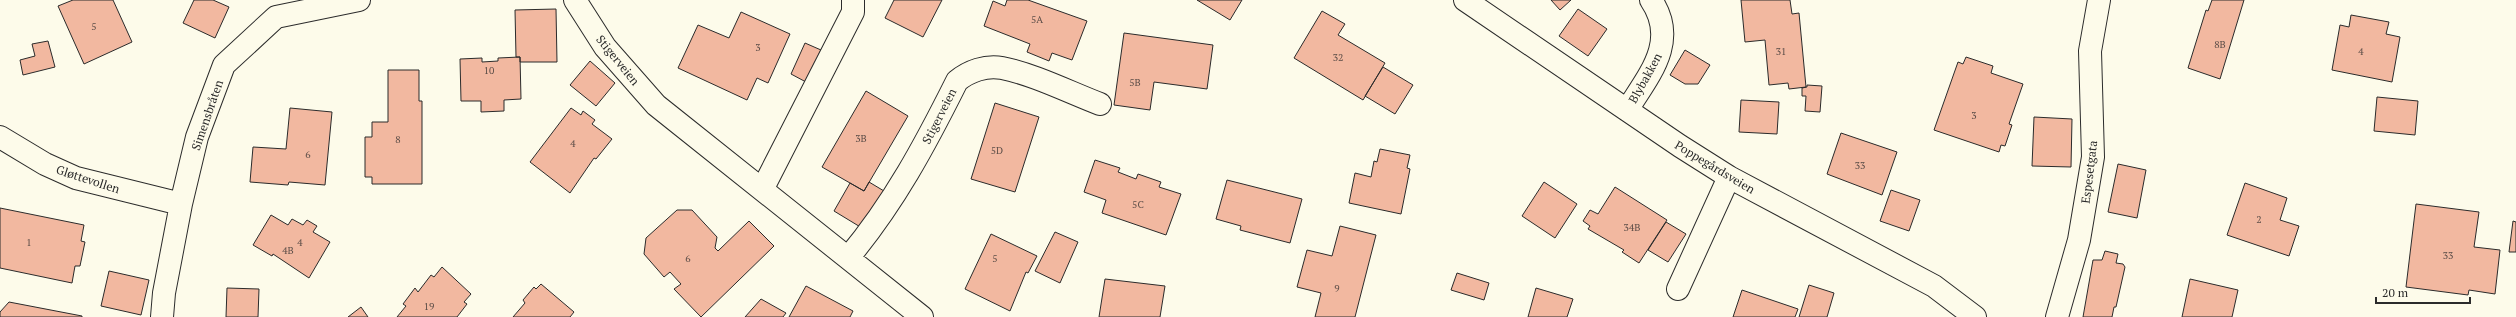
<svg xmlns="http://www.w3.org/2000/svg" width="2516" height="317" font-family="'PT Serif',serif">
	<rect width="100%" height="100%" fill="#fdfbea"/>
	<path fill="#f2b8a0" stroke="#2b2b2b" d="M73 0H113L132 42 84 64 58 6Z
		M194 0H213L229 7 215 38 183 23Z
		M894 0H942L923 37 885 18Z
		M1007 0H1028L1087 21 1072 60 1052 53 1049 61 1027 52 1030 44 984 26 993 1 1005 6Z
		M1197 0H1242L1230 20Z
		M1551 0H1571L1560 10Z
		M1741 0H1790L1792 14 1799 13 1806 87 1789 89 1788 83 1769 85 1765 40 1745 42Z
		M2212 0H2244L2220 79 2188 68 2206 10 2208 11Z
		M556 9 557 62H520V57H516L515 10Z
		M1578 9 1607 29 1588 56 1559 36Z
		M1322 11 1345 24 1338 35 1385 63 1363 100 1294 58Z
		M741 12 790 34 768 83 757 78 747 100 678 68 698 25 729 38Z
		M2351 15 2389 22 2386 34 2400 37 2392 82 2332 70 2340 25 2349 27Z
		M1124 33 1213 45 1207 89 1154 82 1150 110 1114 105Z
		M48 41 55 67 23 75 20 60 35 56 32 44Z
		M805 43 821 50 806 82 791 74Z
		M1685 50 1710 65 1698 84H1685L1670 75Z
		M520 57 521 99 504 100V111L481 112V101H461L460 59 482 58V62L498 61V58Z
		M1966 57 1993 66 1991 73 2023 84 2009 124 2012 125 2005 146 2001 145 1999 152 1934 130 1958 62 1963 64Z
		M590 61 615 83 596 106 570 85Z
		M1383 67 1413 85 1395 114 1365 96Z
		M388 70H419V101H422V184H372V177H365V137H372V122H388Z
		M1807 85 1822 86 1820 112 1805 111 1806 96H1802V88L1807 87Z
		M866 91 908 116 864 191 822 167Z
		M2377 97 2418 101 2415 135 2374 131Z
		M1741 100 1779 102 1777 134 1739 132Z
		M995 103 1039 117 1015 192 971 179Z
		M290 108 332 112 325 185 289 182 288 185 250 182 253 147 286 149Z
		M571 108 581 115 583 111 595 120 592 124 612 139 596 159 594 158 570 193 530 162Z
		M2034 117 2072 119 2071 167 2032 166Z
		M1841 133 1897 152 1882 195 1827 174Z
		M1380 149 1410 155 1407 168 1410 169 1401 214 1349 203 1355 173 1371 177 1374 161 1377 162Z
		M1095 160 1120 168 1118 172 1136 179 1138 174 1161 182 1159 187 1181 194 1166 235 1102 213 1106 200 1084 192Z
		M2118 164 2146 170 2137 218 2108 212Z
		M1227 180 1302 199 1290 243 1240 230 1241 226 1216 219Z
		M869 182 884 191 862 228 834 211 850 183 864 191Z
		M1544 182 1577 204 1555 238 1522 216Z
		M2245 183 2287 198 2280 220 2299 226 2289 256 2227 235Z
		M1615 187 1667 220 1639 263 1622 252 1624 250 1588 229 1590 226 1583 221 1590 210 1598 214Z
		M1891 190 1920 200 1909 231 1880 221Z
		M2416 204 2479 212 2474 247 2500 250 2495 294 2469 290 2468 295 2406 287Z
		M0 208 84 225 81 241 85 242 80 266H75L72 283 0 268Z
		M677 210H692L717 237 715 248 718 251 749 221 774 246 701 317 674 289 681 284 670 272 664 277 644 254 646 238Z
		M271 215 288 225 292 219 303 225 307 220 317 226 313 232 330 242 309 278 273 254 272 256 253 245Z
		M2513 221 2516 222V252H2509Z
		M1666 222 1686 234 1668 262 1648 250Z
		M1340 226 1376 235 1355 317H1315L1321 293 1297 287 1307 250 1332 256Z
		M1055 232 1078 242 1060 283 1035 271Z
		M991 234 1037 256 1028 273 1026 272 1010 311 965 289Z
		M2105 251 2118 254 2116 263 2123 264 2125 267 2116 307H2114L2112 317H2083L2093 260H2102Z
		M442 267 471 294 464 302 467 304 457 317H397L406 306 403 304 415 288 418 292 431 275 434 277Z
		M109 271 149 280 141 315 101 306Z
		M1457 273 1489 283 1484 300 1451 290Z
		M1105 279 1165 286 1160 317H1099Z
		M2190 279 2238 290 2232 317H2182Z
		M541 284 574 312 570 317H513L525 303 523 300 534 287 536 289Z
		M1809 285 1834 293 1827 317H1799Z
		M806 286 853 311 850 317H789Z
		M227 288 259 289 258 317H226Z
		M1536 288 1573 299 1567 317H1528Z
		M1742 290 1798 309 1795 317H1733Z
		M761 299 786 313 783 317H745Z
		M9 302 82 316V317H0V312Z
		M361 307 368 317H348Z"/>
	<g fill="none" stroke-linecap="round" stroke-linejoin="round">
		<defs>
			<path id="minor" d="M575 0 605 47 656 105 922 317
				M1465 0 1680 146 1729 177 1934 286 1975 317
				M1627 110C1649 75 1679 41 1651 0
				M0 137 45 164 76 178 181 204
				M763 188 853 12V0
				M848 258C894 203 925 145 957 81 969 71 986 65 1002 68 1033 74 1071 93 1100 104
				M1678 289 1729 177
				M162 317 164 293 181 204 197 137 224 65 276 17 359 0
				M2057 317 2079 240 2093 157 2090 51 2099 0"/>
		</defs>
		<use href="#minor" stroke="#2b2b2b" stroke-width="24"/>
		<use href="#minor" stroke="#fdfbea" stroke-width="22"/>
	</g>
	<g text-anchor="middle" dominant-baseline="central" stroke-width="3" stroke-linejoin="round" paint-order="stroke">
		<g font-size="10" fill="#5d4e48">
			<text x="1037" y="19">5A</text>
			<text x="94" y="26">5</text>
			<text x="2220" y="44">8B</text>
			<text x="758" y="47">3</text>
			<text x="1781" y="51">31</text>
			<text x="2361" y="51">4</text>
			<text x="1338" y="57">32</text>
			<text x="489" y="70">10</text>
			<text x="1135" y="82">5B</text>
			<text x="1974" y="115">3</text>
			<text x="861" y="138">3B</text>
			<text x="398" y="139">8</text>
			<text x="573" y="143">4</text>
			<text x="997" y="150">5D</text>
			<text x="308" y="154">6</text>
			<text x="1860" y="165">33</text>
			<text x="1138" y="204">5C</text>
			<text x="2259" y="219">2</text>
			<text x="1632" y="227">34B</text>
			<text x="29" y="242">1</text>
			<text x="300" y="242">4</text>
			<text x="288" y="250">4B</text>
			<text x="2448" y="255">33</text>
			<text x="688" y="258">6</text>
			<text x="995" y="258">5</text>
			<text x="1337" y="288">9</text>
			<text x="429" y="306">19</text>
		</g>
		<g font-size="12" fill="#2b2b2b" stroke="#fdfbea">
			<text transform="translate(618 60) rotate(51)">Stigerveien</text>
			<text transform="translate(1645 78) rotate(-61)">Blybakken</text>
			<text transform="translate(207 115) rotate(-71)">Simensbråten</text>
			<text transform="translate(939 116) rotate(-63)">Stigerveien</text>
			<text transform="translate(1715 167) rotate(31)">Poppegårdsveien</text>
			<text transform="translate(2089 172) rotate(-83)">Espesetgata</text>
			<text transform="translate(88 179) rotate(18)">Gløttevollen</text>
		</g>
	</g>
	<path d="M2376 297v6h94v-6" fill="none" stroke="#2b2b2b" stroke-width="2"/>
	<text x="2382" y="297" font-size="12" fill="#2b2b2b" stroke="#fdfbea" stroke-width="3" paint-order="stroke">20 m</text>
</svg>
